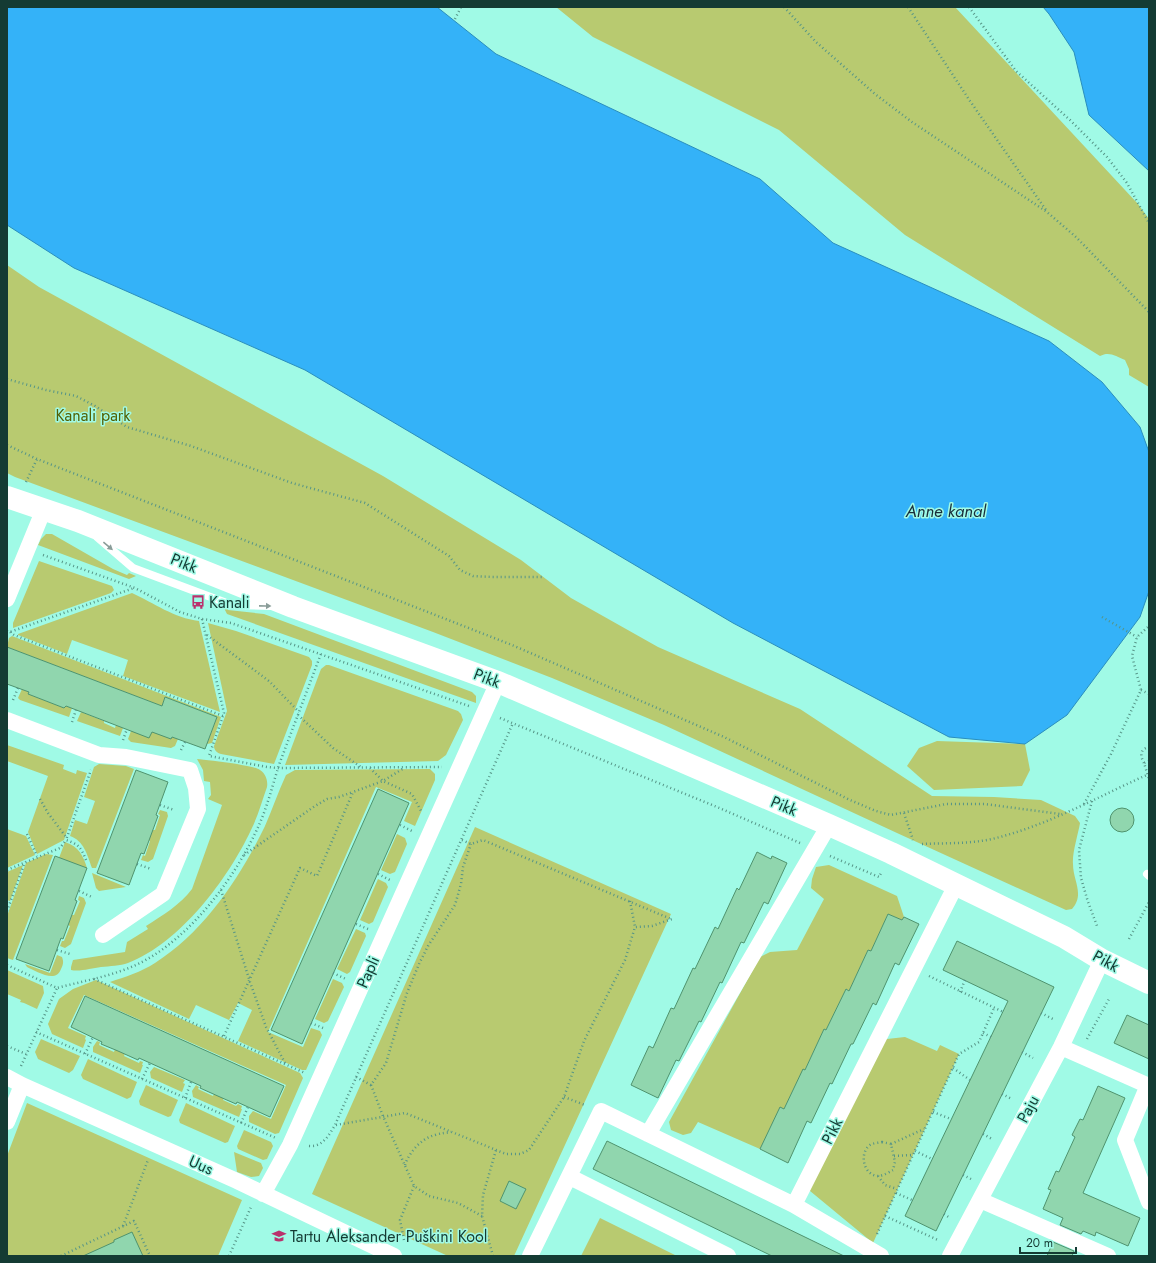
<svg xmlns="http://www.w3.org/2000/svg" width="1156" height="1263" font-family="Jost,sans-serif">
	<rect width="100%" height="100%" fill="#a0fae6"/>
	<path fill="#b8ca70" d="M556 7H955L1138 204 1149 219V387L1129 375V369L1125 360C1116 356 1109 351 1100 356L905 235 779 130 593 37Z
		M7 265 39 287 383 476 521 560 571 598 658 647 800 709 932 796 994 797 1041 800 1075 816 1080 823C1078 835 1072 853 1073 864 1073 881 1085 894 1072 909L1066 910 897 833 664 725 552 678 433 632 15 477 7 473Z
		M46 534H52L113 569 127 575 129 573 136 576 129 579 38 545 41 539Z
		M39 561 112 586 114 590 111 593 13 628V623Z
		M132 593C154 603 174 618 199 621L220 712 123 676 128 660 72 640 67 654 18 635V634Z
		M224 608 228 609V610L264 614 472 692 476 696V703L227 614Z
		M208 623 236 631 309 657 312 661V665L274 764 221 754C217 753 214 750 214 746L227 711Z
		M12 636 221 717 212 743 207 744 217 717 165 697 162 706 7 647 9 638Z
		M326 665H329L458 711 461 714 463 720 446 755 438 761 285 765 321 669Z
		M22 689 29 692 28 694 64 708 66 706 72 708 69 717 20 700 18 698Z
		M81 712 104 721V723L115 728 116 725 123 728 120 736 77 721Z
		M153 729 171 739 172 737 178 739 175 746 171 748 131 742 128 739 131 731Z
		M937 741 1025 744 1030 770 1022 786 934 790 907 766 919 748Z
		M7 745 64 765 63 769 76 774 77 770 87 773 64 840 37 854 28 832 48 776 7 761Z
		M197 759C208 760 253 765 260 770 266 774 268 781 267 787 262 801 258 816 251 830 228 879 180 943 128 963 120 966 110 966 101 967 92 968 80 972 71 970V967L73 960 125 952 127 942 148 929 146 926C163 915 180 905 192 889L222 805 208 799 211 795 210 782 204 781 203 770Z
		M99 764 126 766 134 769 96 868H92C87 854 84 841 70 836L75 820 87 824 95 801 84 797 94 767Z
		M430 769 435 774V780L415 826 404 821 412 802 376 787 268 1032 303 1047 311 1028 320 1031 322 1035 306 1070H302L238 1041 252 1010 238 1003 229 1020 196 1005 189 1019 110 982C125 977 141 972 155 963 204 932 240 878 265 826 272 810 278 792 286 775L295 770Z
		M160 810 167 812 168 816 153 859 148 862 141 860 143 855 145 856 150 841 148 840 152 830H155L160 815 158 814Z
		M475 827 671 914 514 1256H448L312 1194Z
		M7 829 26 836 35 855 7 868Z
		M397 834 405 838 407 844 395 872 390 874 381 870Z
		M65 842C79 847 83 855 87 868L59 858Z
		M46 854 53 855 13 960 7 958V916L26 863Z
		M23 865 10 901 7 900V872Z
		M829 865 897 896 904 917 902 920 888 914 871 951 868 950 849 991 846 989 826 1030 824 1029 805 1070H803L784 1109 780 1108 760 1149 698 1122 691 1133 683 1135 671 1130 669 1122 760 957 770 952 797 950 824 899 811 888 812 879 816 867Z
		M92 873 126 887 99 891 96 888Z
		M378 879 386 883 388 887 373 922 369 924 360 920Z
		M79 896 84 898 86 903 71 944 65 948 60 946 62 941H64L70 926 68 925 72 915H74L80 901 78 900Z
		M356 929 365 933 366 936 350 972 347 974 337 969Z
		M57 955 62 957C64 962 63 965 61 969 56 984 36 971 27 967L25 964 50 973Z
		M7 970 43 986 44 993 37 1009 24 1003 20 1002 21 1000 7 994Z
		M333 979 342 983 344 987 328 1021 324 1023 315 1019Z
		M96 980 300 1073 303 1078 279 1133 275 1134 249 1122V1116L253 1111 271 1119 286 1085 84 995 68 1028 86 1036 85 1039 86 1040 83 1048 52 1034 48 1024 59 999 73 989Z
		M905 1037 937 1051 940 1045 959 1054 873 1243 804 1186 878 1040Z
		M41 1039 80 1056 73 1070 69 1073 38 1059 35 1052Z
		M97 1041 100 1042 99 1045 114 1052 115 1049 125 1053 124 1056 139 1063 140 1061 143 1062 142 1065H143L140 1073 93 1052V1047Z
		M88 1059 137 1082 131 1097 127 1099 83 1079 81 1075Z
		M154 1067 185 1080 183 1083 185 1084 182 1092 151 1078 150 1072Z
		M146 1085 178 1100 171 1116 168 1117 140 1105 139 1101Z
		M196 1085 199 1087 198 1089 213 1096 214 1094 224 1098 223 1100 236 1106 238 1104 242 1106 241 1109H242L239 1117 193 1097 192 1091Z
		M27 1103 242 1200 218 1256H7V1156Z
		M186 1103 235 1126 228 1142 225 1143 180 1123 179 1120Z
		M244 1130 271 1142 273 1146 267 1159 263 1160 238 1149 237 1146Z
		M234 1152 261 1163 263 1168 259 1176 251 1177 237 1172Z
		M600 1218 677 1256H678H581Z"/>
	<path fill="#34b2f8" stroke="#2a8ebd" d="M7 7H437L496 54 760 179 833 243 1049 341 1102 382 1140 427 1149 452V591L1140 617 1067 715 1025 744 949 737 733 623 305 370 74 268 7 225Z
		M1043 7H1149V171L1089 115 1074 52 1049 14Z"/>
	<path fill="#90d6ae" stroke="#4f936e" d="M7 647 162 706 165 697 217 717 205 749 172 737 171 739 152 732 149 738 66 706 64 708 28 694 29 692 7 684Z
		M136 770 168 782 156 815 158 816 144 854 141 853 129 885 97 873Z
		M378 789 409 803 302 1044 271 1030Z
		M1110 820a12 12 0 1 1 24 0a12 12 0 1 1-24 0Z
		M757 852 771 859 772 856 787 863 768 904 764 902 744 943 741 942 722 983 720 982 701 1022 699 1021 679 1061 676 1060 658 1098 631 1085 649 1046 653 1048 671 1008 674 1009 693 968 695 969 715 927 718 929 737 888 739 890Z
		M55 856 87 868 75 900 77 901 63 939 61 938 49 971 16 959Z
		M888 914 902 920 904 917 919 924 899 965 895 963 876 1005 873 1003 853 1044H851L832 1084 830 1083 811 1123 807 1121 788 1163 760 1149 780 1107 784 1109 803 1069 805 1070 824 1029 826 1030 846 989 849 991 868 950 871 951Z
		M957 941 1054 987 936 1231 905 1216 1008 1001 943 970Z
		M85 996 284 1086 270 1117 237 1102 236 1104 220 1097 200 1088 201 1086 139 1058 138 1060 118 1051 101 1044 102 1042 71 1027Z
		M1127 1015 1149 1025V1059L1114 1043Z
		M1098 1086 1125 1098 1083 1193 1140 1218 1128 1246 1096 1232 1095 1236 1083 1231 1081 1234 1060 1225 1063 1218 1043 1209 1051 1190 1048 1189 1056 1171 1059 1172 1075 1137 1072 1135 1080 1119 1083 1120Z
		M607 1141 844 1256H772L593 1169Z
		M509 1181 526 1189 516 1209 500 1201Z
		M132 1232 143 1256H83L114 1242V1240Z
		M1053 1242 1074 1251 1072 1256H1047Z"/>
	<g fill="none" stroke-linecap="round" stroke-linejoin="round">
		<path stroke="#569587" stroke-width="2.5" stroke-dasharray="1 3" stroke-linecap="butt" d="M784 7 816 42 875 94 912 122 1047 212 1076 237 1149 312
			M908 7 970 101 1046 210
			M969 7 1016 71 1070 120 1107 157 1127 183 1149 223
			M455 19 461 7
			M7 379 46 390 76 396 95 406 127 427 191 446 292 483 365 503 449 556 460 570 473 576 492 577H543
			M7 445 37 459 512 645 724 737 850 800 876 811 891 815 946 804H985L1060 814
			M26 482 37 459
			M43 555 135 588 180 612 202 619 231 623 469 706
			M1102 617 1137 637
			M202 619 224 713 209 756 267 767 278 768 442 767
			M7 631 10 632 134 588
			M10 632 14 635 223 716
			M207 635 269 681 299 712
			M1141 690 1149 694
			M13 700 18 688
			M298 715 333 748 361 767
			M500 718 717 807 800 843
			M72 722 76 710
			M123 740 127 729
			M181 750 185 742
			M1149 761 1144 763 1149 779
			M1144 763C1140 756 1140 749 1149 747
			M370 768 383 781 404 768
			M40 799 48 813 66 837
			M1092 801 1079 850 1081 878 1088 902 1097 926
			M1084 804 1111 754 1141 690 1132 656 1137 637 1149 626
			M160 805 174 810
			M904 813 913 840
			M400 825 412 831
			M27 834 37 856
			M462 840 471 844 483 840 671 919
			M922 844C945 843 969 844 992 839 1047 826 1097 797 1149 774
			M244 855 315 806 327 799 339 797 353 792
			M830 856 879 877 882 871
			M86 860C81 847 78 844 66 840L91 770
			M137 864 151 869
			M7 870 60 848 66 840
			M378 874 390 880
			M221 890 250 982 266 1027 285 1063
			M79 891 92 897
			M630 901 635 927
			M7 911 25 862
			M356 924 368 929
			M1129 939 1149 902
			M57 950 70 954
			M7 965 57 988C83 981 113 976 138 964 190 939 236 877 259 825 268 805 273 783 280 762 294 726 307 690 321 654
			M333 973 346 979
			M929 976 1003 1012
			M94 979 305 1073
			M960 992 965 980
			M1041 1013 1053 1019
			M311 1023 323 1028
			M36 1032 276 1138
			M983 1033 991 1037
			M224 1036 300 868 317 876 353 792 383 781 412 794 421 811
			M1087 1039 1109 999
			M7 1046 26 1054
			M1022 1052 1033 1058
			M85 1054 93 1037
			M21 1066 57 988
			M953 1068 970 1080
			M356 1077 371 1085 386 1063 407 993 419 964 428 946 455 905 461 884 463 867 471 844
			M142 1079 150 1063
			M371 1085 383 1116 414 1186 429 1196 458 1203 482 1216
			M1002 1094 1012 1099
			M564 1097 585 1105
			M185 1098 191 1082
			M933 1112 951 1119
			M241 1123 248 1107
			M336 1125 405 1113 506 1154H520L529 1150 564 1097 584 1041 625 960 635 927 652 926 672 919
			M983 1134 992 1139
			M882 1142 891 1144 895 1162 893 1170C889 1172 883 1176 878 1176 863 1175 859 1153 870 1145 873 1143 878 1143 882 1142Z
			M891 1144 924 1129
			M309 1146C323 1147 329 1135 335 1125L513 723
			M915 1151 932 1159
			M894 1156 913 1155
			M405 1165C409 1152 422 1138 435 1135 441 1133 446 1133 451 1132
			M963 1175 971 1179
			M878 1176 885 1185 897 1189
			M896 1193 912 1200
			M944 1214 950 1218
			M885 1216 938 1240
			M123 1226 148 1160
			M877 1234 959 1054 979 1042 994 1008
			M404 1240 400 1220 414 1186
			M61 1256 134 1221 150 1256
			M229 1256 251 1207
			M493 1256 482 1216 483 1195 496 1150"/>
		<path stroke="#fff" stroke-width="8" d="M97 537 133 568 232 605 271 606
			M1147 874 1149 876"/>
		<path stroke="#fff" stroke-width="16" d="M7 599 44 509
			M7 720 99 755 126 757 190 770 196 788 198 809 163 894 103 935
			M1061 1047 1149 1086
			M7 1077 22 1085 237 1181 394 1256
			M1148 1085 1125 1140 1149 1202
			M7 1122 22 1085
			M648 1134 829 825
			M570 1177 728 1256
			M263 1194 290 1145 498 682
			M980 1200 1108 1256
			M794 1205 956 885
			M530 1256 601 1111 794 1205 881 1256
			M950 1256 1061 1047 1102 960"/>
		<path stroke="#fff" stroke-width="22" d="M7 497 78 521 293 607 498 682 829 825 891 853 1064 937 1102 960 1149 983"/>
	</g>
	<defs><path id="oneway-solid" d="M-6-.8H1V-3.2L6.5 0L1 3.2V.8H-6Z"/></defs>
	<g fill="#8a9d99">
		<use href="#oneway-solid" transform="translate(108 546) rotate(40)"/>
		<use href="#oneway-solid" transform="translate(265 606) rotate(1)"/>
	</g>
	<defs>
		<symbol id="bus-bare" viewBox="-9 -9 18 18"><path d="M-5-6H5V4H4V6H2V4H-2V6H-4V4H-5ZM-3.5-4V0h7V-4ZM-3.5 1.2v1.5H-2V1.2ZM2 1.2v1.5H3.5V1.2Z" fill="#ba316d" stroke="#a0fae6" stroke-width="2.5" paint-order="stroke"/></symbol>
		<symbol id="school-bare" viewBox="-9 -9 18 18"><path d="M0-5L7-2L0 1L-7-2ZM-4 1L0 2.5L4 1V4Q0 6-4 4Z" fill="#ba316d" stroke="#a0fae6" stroke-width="2.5" paint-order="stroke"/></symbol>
	</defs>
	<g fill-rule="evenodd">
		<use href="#bus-bare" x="188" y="592" width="20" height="20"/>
		<use href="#school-bare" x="269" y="1226" width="20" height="20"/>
	</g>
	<g text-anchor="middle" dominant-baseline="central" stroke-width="3" stroke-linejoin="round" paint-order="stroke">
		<g font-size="16" fill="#525f03" stroke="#a0fae6">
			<text x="93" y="415">Kanali park</text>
		</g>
		<g font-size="16" fill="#143b33" stroke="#a0fae6">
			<text transform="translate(184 563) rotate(22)">Pikk</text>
			<text transform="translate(487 678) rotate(21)">Pikk</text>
			<text transform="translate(784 806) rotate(23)">Pikk</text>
			<text transform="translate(1106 961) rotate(29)">Pikk</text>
			<text transform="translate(368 972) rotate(-66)">Papli</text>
			<text transform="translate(1028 1109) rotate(-62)">Paju</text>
			<text transform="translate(832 1131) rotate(-63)">Pikk</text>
			<text transform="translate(201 1165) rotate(24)">Uus</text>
		</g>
		<g font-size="16" fill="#143b33" stroke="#a0fae6" text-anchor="start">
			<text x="209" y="602">Kanali</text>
			<text x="290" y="1236">Tartu Aleksander Puškini Kool</text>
		</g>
		<g font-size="17" font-style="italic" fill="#192d3a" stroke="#a0fae6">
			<text x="946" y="511">Anne kanal</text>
		</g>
	</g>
	<rect width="1156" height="1263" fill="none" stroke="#143b33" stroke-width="16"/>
	<path d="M1020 1247v6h56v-6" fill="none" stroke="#143b33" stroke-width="2"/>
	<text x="1026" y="1247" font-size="12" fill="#143b33" stroke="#a0fae6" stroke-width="3" paint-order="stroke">20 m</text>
</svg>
